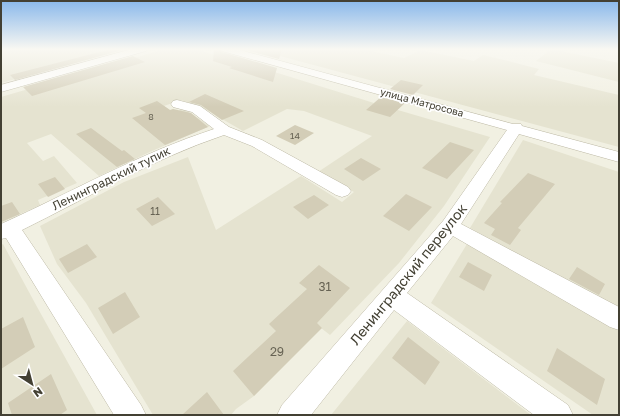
<svg xmlns="http://www.w3.org/2000/svg" width="620" height="416" font-family="'Golos Text',sans-serif">
	<rect width="100%" height="100%" fill="#f1f0e2"/>
	<path fill="#e5e3d0" d="M1 49H127L1 83Z
		M165 49H194L281 74 374 103 382 96 399 100 391 108 490 137 444 206 399 263 330 335 321 328 254 396 236 409 231 415H153L86 303 57 264 40 226 124 182 188 157 216 230 301 176 342 202 354 192 318 172 372 136 304 111 287 109 243 131 203 108 181 100 164 106 173 112 184 109 210 126 152 151 99 176 51 134 27 143 43 161 54 156 77 183 38 200 40 205 1 223V97Z
		M254 49H340L346 50 362 49 404 58 420 50 474 61 483 55 496 58 539 69 534 75 619 95V147Z
		M551 49 619 63V82L536 61Z
		M523 140 619 172V309L470 228Z
		M3 244 36 305 97 415H1V245Z
		M467 244 619 330V415H593L431 303Z
		M407 321 531 415H331Z"/>
	<path fill="#d3cdb7" d="M111 49 122 50 15 80 10 75Z
		M214 49H219L222 52 277 68 273 82 229 68 232 67 213 61Z
		M242 49H282L279 59Z
		M133 56 145 62 32 96 23 87Z
		M401 80 423 85 413 95 390 89Z
		M205 94 244 111 222 120 201 105 189 102Z
		M381 97 405 103 390 117 366 110Z
		M157 101 170 110 173 109 191 113 208 127 165 145 132 118 146 113 139 108Z
		M295 125 314 133 295 145 276 136Z
		M91 128 122 151 124 150 135 159 117 167 76 134Z
		M450 142 474 150 447 179 422 168Z
		M361 158 381 169 363 181 344 169Z
		M528 173 555 184 518 228 521 230 510 245 491 235 495 229 484 223 502 203 500 202Z
		M55 177 65 189 48 197 38 184Z
		M406 194 432 207 409 231 383 216Z
		M314 195 329 205 308 219 293 207Z
		M158 197 175 214 152 226 136 209Z
		M12 202 20 214 1 222V206Z
		M87 244 97 257 68 273 59 259Z
		M468 262 492 275 484 291 459 277Z
		M319 265 350 288 317 323 322 328 254 396 233 371 276 331 269 324 307 289 299 283Z
		M577 267 605 284 599 295 569 279Z
		M125 292 140 317 113 334 98 308Z
		M23 317 35 347 1 369V329Z
		M408 337 440 362 425 385 392 358Z
		M557 348 605 379 597 405 547 371Z
		M51 374 67 410 60 415H12L8 403Z
		M207 392 224 415H182Z"/>
	<g fill="none" stroke-linecap="round" stroke-linejoin="round">
		<defs>
			<path id="minor" d="M132 49H148L146 51 1 92V85Z
				M220 49H236L513 124H521L522 126 619 152V162L519 134 461 224 619 307V330L610 327 453 236 407 293 568 405 573 415H534L394 310 311 415H277L282 405 443 221 507 130 222 51Z
				M177 100 200 106 229 127 262 140 348 187 351 191 348 195 342 197 336 195 252 146 224 135C153 159 89 197 22 230L141 405 146 415H114L6 238 1 239V224C72 192 140 153 214 129L192 112 173 107 171 104 173 101Z"/>
		</defs>
		<use href="#minor" stroke="#bdb9a5" stroke-width="1"/>
		<use href="#minor" fill="#fff" fill-rule="evenodd"/>
	</g>
	<linearGradient id="sky" x2="0" y2="1"><stop stop-color="#89b8eb"/><stop offset="0.46" stop-color="#f9f8f2"/><stop offset="1" stop-color="#f9f8f2" stop-opacity="0"/></linearGradient>
	<rect width="620" height="107" fill="url(#sky)"/>
	<g text-anchor="middle" dominant-baseline="central" stroke-width="3.5" stroke-linejoin="round" paint-order="stroke">
		<g font-size="9" fill="#676354">
			<text x="151" y="116">8</text>
			<text x="295" y="135">14</text>
		</g>
		<g font-size="10" fill="#434033" stroke="#fff">
			<text transform="translate(422 102) rotate(15)">улица Матросова</text>
		</g>
		<g font-size="10" fill="#676354">
			<text x="155" y="211">11</text>
		</g>
		<g font-size="12" fill="#434033" stroke="#fff">
			<text transform="translate(111 178) rotate(-26)">Ленинградский тупик</text>
		</g>
		<g font-size="12" fill="#676354">
			<text x="325" y="286">31</text>
			<text x="277" y="351">29</text>
		</g>
		<g font-size="14" fill="#434033" stroke="#fff">
			<text transform="translate(408 274) rotate(-51)">Ленинградский переулок</text>
		</g>
	</g>
	<rect width="620" height="416" fill="none" stroke="#434033" stroke-width="4"/>
	<g transform="translate(32 384) rotate(144)" stroke="#ffffff" stroke-width="3" paint-order="stroke">
	<path d="M0-3L7 15L0 10L-7 15Z" fill="#434033"/>
	<text y="-6" font-size="11" font-weight="bold" text-anchor="middle" fill="#434033">N</text>
	</g>
</svg>
